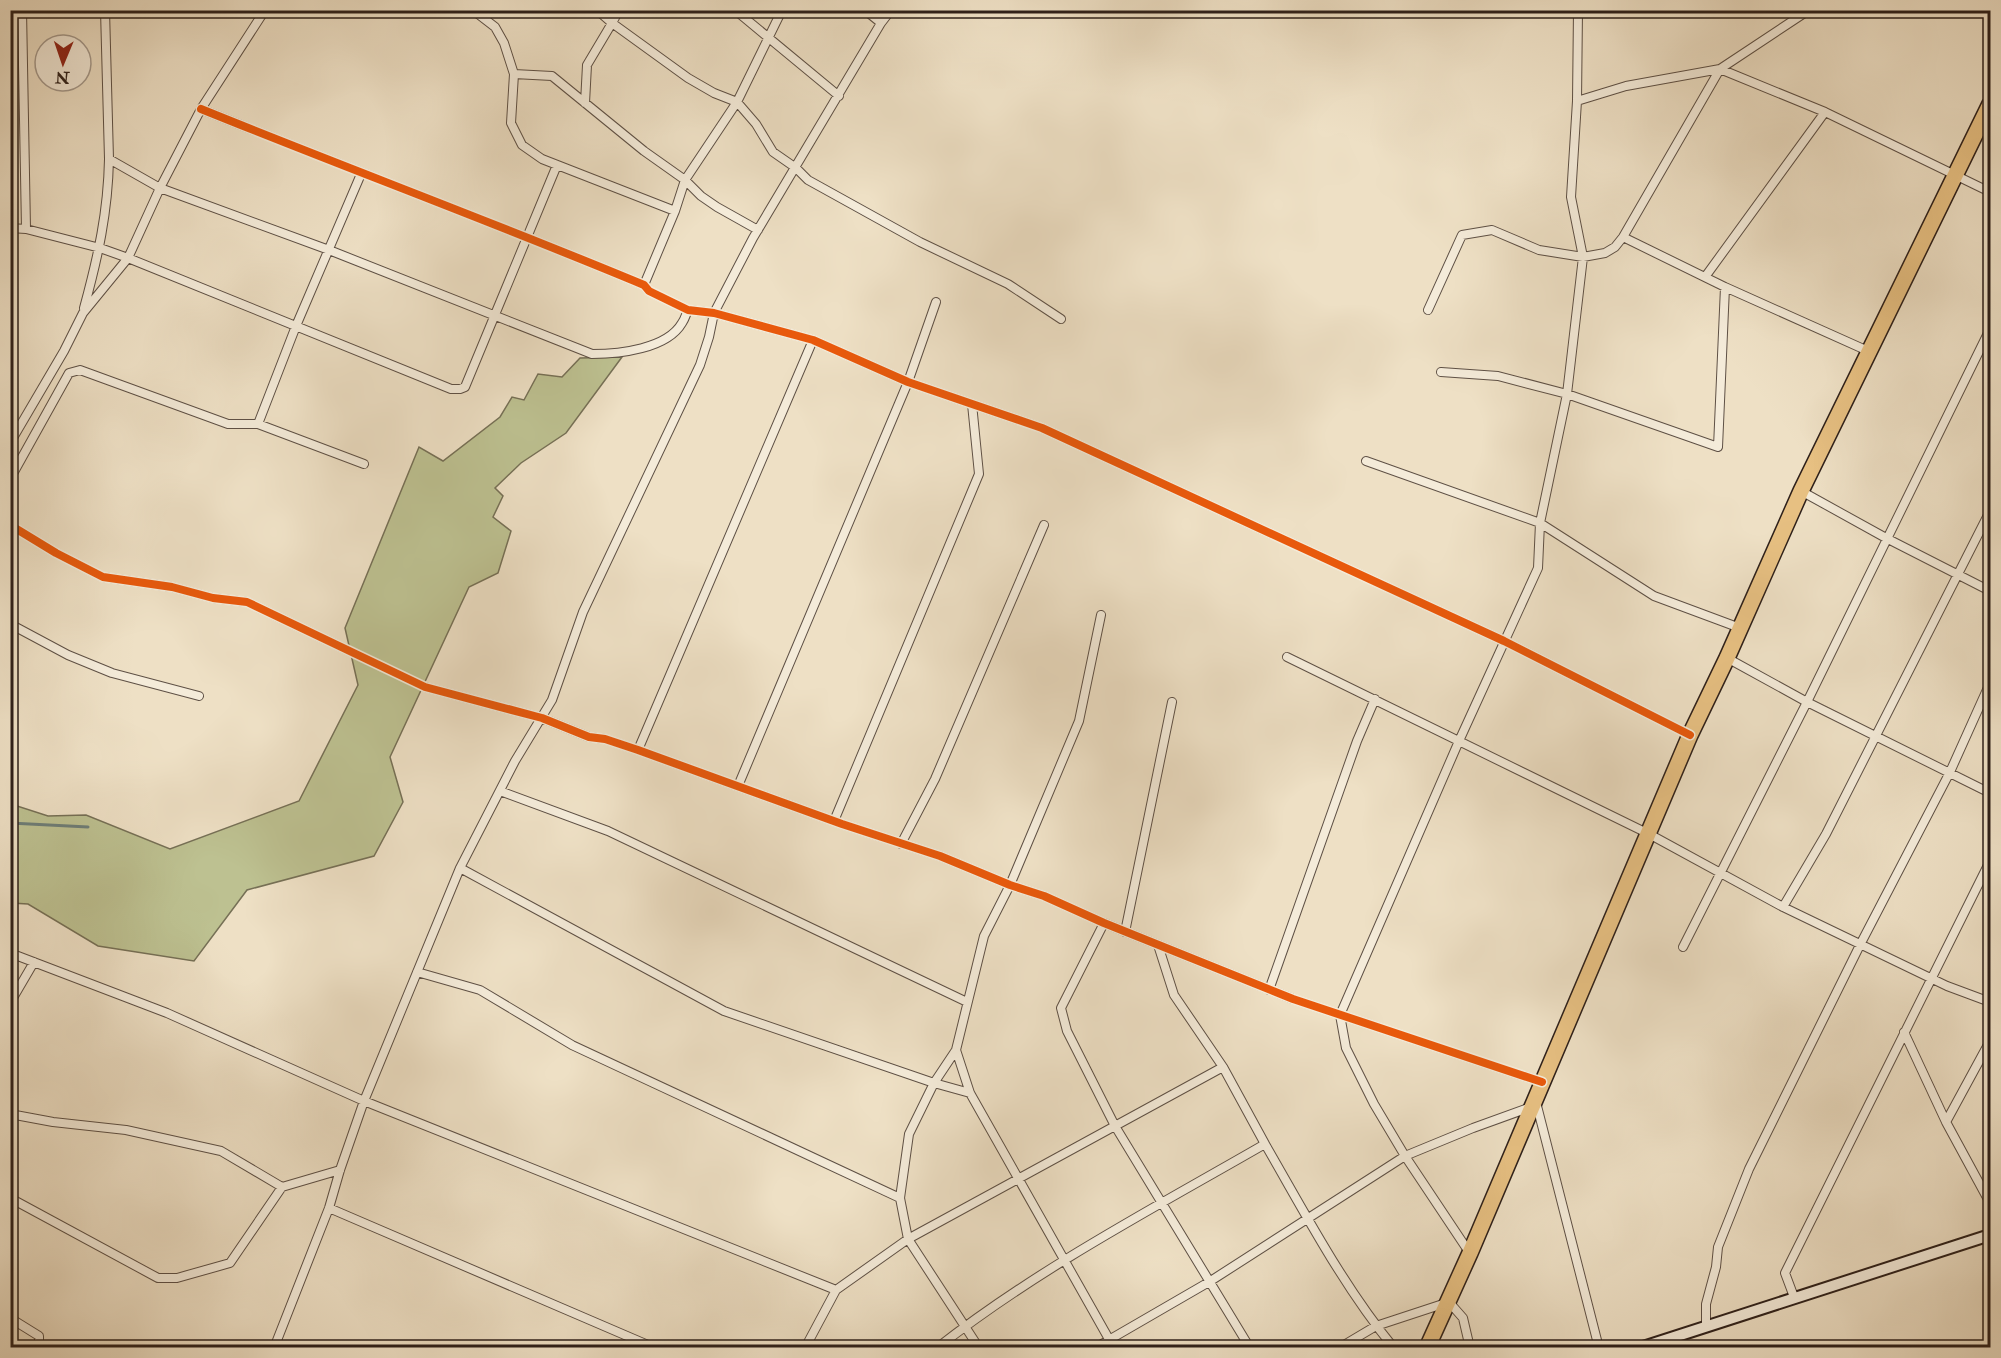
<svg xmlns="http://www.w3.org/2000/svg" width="2001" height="1358" font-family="'IM FELL Double Pica',serif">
	<rect width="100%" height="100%" fill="#eee0c5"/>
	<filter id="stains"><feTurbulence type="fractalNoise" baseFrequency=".00333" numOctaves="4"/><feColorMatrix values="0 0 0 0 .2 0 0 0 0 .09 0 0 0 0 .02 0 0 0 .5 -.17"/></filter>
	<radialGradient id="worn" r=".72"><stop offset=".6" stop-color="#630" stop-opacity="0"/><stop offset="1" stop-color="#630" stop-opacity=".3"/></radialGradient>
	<path fill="#bdc191" stroke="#767056" stroke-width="1.5" d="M622 357 566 433 521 463 495 488 503 496 493 517 511 531 498 573 469 587 390 757 403 802 374 856 247 890 194 961 98 946 28 904 11 903V804L48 816 86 815 170 849 299 801 358 685 345 628 419 447 443 461 500 417 512 397 524 400 538 374 562 377 580 358Z"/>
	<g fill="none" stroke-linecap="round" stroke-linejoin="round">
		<path stroke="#6e7e78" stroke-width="3" d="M10 823 88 827"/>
		<defs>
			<path id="street" d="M22 10 26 229
				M105 10 109 159 160 188 329 250 592 354C619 354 667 349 682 323 685 319 686 314 688 310
				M473 10 495 27 504 43 514 74 511 123 522 145 542 159 675 211
				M619 10 612 23 688 78 714 93 737 102 756 124 773 152 796 168 808 180 920 242 1008 284 1061 319
				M735 10 839 96
				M865 10 881 23
				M514 74 552 76 644 151 685 180 701 196 717 207 758 230
				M1577 101 1626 86 1720 69 1825 112 1990 192
				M585 103 587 65 612 23 597 10
				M201 109C349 169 498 224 644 285L649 291 688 310 714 313 813 340 908 382 1042 428 1504 641 1690 735
				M361 174 296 326 258 424 364 464
				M10 228 26 229 100 248 128 258 451 389H460L465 387 557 165
				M1623 237 1725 287 1868 351
				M1705 277 1825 112
				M644 285 675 211 685 180 737 102 782 10
				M84 308C98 257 108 212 109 159
				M1428 310 1462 235 1492 230 1539 250 1583 257 1605 253 1615 247 1623 237 1720 69 1809 10
				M1441 372 1498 376 1567 394 1718 447 1725 287
				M10 443 64 351 83 313 128 258 160 188 201 109 265 10
				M1366 461 1540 523 1654 596 1740 628
				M10 479 69 373 80 370 228 424H258
				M1801 491 1886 538 1990 591
				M10 525 56 553 103 577 172 587 213 598 247 602 425 687 542 718 589 737 605 739 638 750 842 824 940 856 1010 885 1044 896 1104 923 1293 999 1542 1082
				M1101 615 1079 721 1010 885 984 936 956 1050 970 1093 1114 1348
				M10 624 68 655 112 673 199 696
				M1287 657 1649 834 1783 907 1947 986 1990 1002
				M1727 658 1807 702 1990 793
				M638 750 813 340
				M738 786 908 382 936 302
				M500 791 608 831 967 1002
				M834 821 979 474 972 404
				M901 844 935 779 1044 525
				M460 868 724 1011 934 1083 970 1093
				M1783 907 1826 834 1990 511
				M1104 923 1061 1008 1067 1031 1115 1126 1250 1348
				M1125 932 1172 702
				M1158 945 1174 995 1223 1067 1265 1144
				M1683 947 1807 702 1990 329
				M10 953 167 1013 364 1101 836 1290
				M417 972 480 990 572 1045 900 1198
				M1269 990 1357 741 1375 699
				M10 1003 34 962
				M1904 1032 1946 1122 1990 1203
				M956 1050 934 1083 909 1134 900 1198 908 1239 979 1348
				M1536 1102 1599 1348
				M10 1114 53 1122 126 1130 221 1151 282 1187
				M1946 1122 1990 1041
				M10 1198 158 1278H177L230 1263 282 1187 340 1170
				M329 1208 655 1348
				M1469 1252 1405 1156 1374 1104 1346 1048 1340 1015 1459 741 1538 568 1540 523 1567 394 1583 257 1571 197 1577 101 1578 10
				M1794 1297 1785 1273 1990 861
				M10 1318 39 1336V1348
				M1706 1326V1304L1716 1267 1718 1247 1749 1169 1861 943 1950 772 1990 683
				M274 1348 329 1208 340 1170 364 1101 460 868 515 761 552 700 583 612 700 365 709 337 714 313 753 238 881 23 891 10
				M805 1348 836 1290 908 1239 1223 1067
				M937 1348C1039 1268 1154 1208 1265 1144 1305 1213 1343 1286 1394 1348
				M1095 1348 1209 1282 1405 1156 1473 1128 1531 1107
				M1339 1348 1376 1326 1449 1302 1463 1318 1470 1348"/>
			<path id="secondary" d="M1640 1348 1990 1235"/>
			<path id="highway" d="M1427 1348 1470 1253 1690 735 1727 658 1801 491 1990 104"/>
		</defs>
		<use href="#street" stroke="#5e5045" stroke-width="10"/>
		<use href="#secondary" stroke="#2e201a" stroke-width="14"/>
		<use href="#highway" stroke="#2e201a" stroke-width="18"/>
		<use href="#street" stroke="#f4ebd9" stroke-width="8"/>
		<use href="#secondary" stroke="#f4ebd9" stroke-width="10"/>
		<use href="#highway" stroke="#e7c082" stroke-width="15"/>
		<defs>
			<path id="cycleway" d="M201 109C349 169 498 224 644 285L649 291 688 310 714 313 813 340 908 382 1042 428 1504 641 1690 735
				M10 525 56 553 103 577 172 587 213 598 247 602 425 687 542 718 589 737 605 739 638 750 842 824 940 856 1010 885 1044 896 1104 923 1293 999 1542 1082"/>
		</defs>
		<use href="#cycleway" stroke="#f4ebd9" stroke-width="11"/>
		<use href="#cycleway" stroke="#e8590c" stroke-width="8"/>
	</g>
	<rect width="2001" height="1358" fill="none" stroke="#eee0c5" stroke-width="36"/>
	<rect x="12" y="12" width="1977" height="1334" fill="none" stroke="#2e201a" stroke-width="3"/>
	<rect x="18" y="18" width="1965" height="1322" fill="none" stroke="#2e201a" stroke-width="1.5"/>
	<g transform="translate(63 63) rotate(182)"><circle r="28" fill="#f4ebd9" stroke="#a59a8d" stroke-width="1.5"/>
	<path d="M0-4.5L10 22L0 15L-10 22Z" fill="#8f2418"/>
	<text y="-9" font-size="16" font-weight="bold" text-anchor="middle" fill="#2e201a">N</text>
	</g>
	<rect width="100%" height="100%" filter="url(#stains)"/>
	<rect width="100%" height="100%" fill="url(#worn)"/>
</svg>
